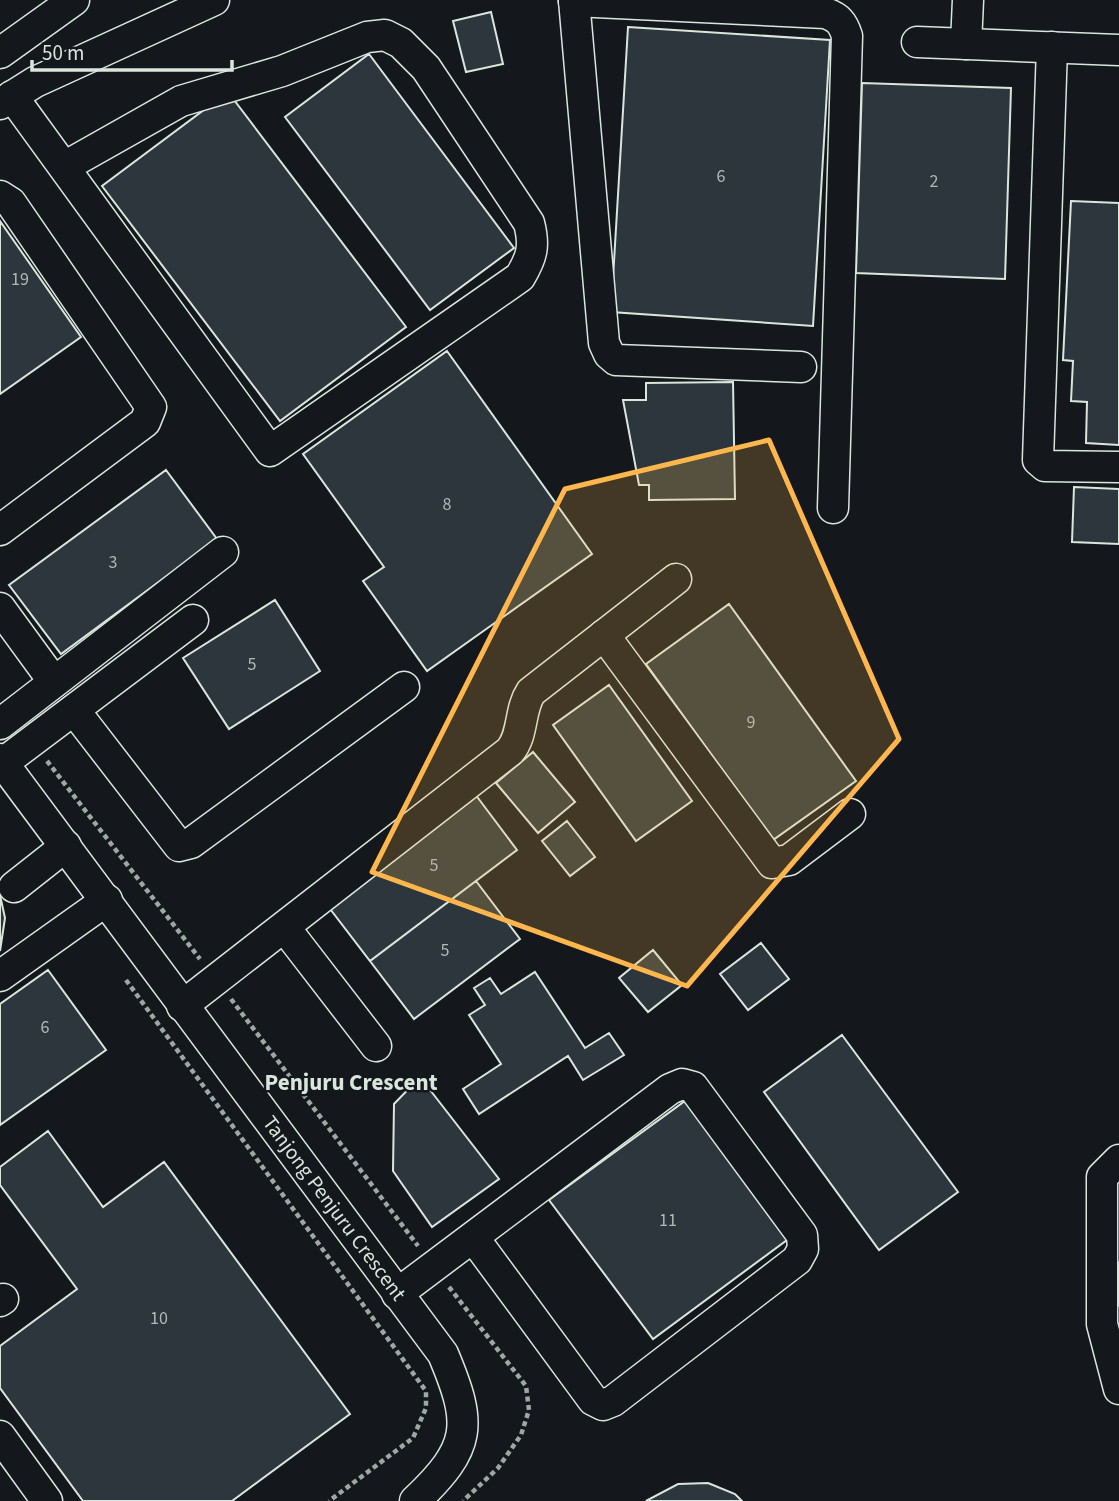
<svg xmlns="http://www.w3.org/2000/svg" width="1119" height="1501" font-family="'Source Sans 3',sans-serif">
	<rect width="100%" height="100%" fill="#14181c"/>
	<path fill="#2c363c" stroke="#d8e6dc" stroke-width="2" d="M491 12 503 64 466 72 453 21Z
		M628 27 830 40 813 326 611 312Z
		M369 54 514 248 430 310 285 117Z
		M862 83 1011 88 1005 279 856 273Z
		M228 92 406 327 280 421 102 186Z
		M1071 201 1119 203V445L1086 443 1087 402 1071 401 1073 361 1063 360Z
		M0 221 81 337 0 394Z
		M447 351 592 554 427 671 363 581 384 567 303 454Z
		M733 382 735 499 649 500V485H639L623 400H646V383Z
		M166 470 217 539 61 654 9 585Z
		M1074 487 1119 489V544L1072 542Z
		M275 600 320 671 229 729 183 658Z
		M729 604 856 781 773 840 646 664Z
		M609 685 692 801 636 841 553 725Z
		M533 752 575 802 538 833 496 783Z
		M472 790 517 850 370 961 324 901Z
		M567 821 595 857 570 876 542 841Z
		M476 881 520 939 414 1019 370 961Z
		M0 895 5 918 0 951Z
		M761 943 789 979 748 1010 720 974Z
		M653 950 682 985 648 1012 619 978Z
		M48 970 106 1050 0 1125V1004Z
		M535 972 585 1048 609 1033 624 1055 583 1080 568 1056 479 1114 463 1089 501 1064 469 1015 485 1005 474 988 490 978 501 994Z
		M842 1035 958 1192 879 1250 764 1092Z
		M420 1077 499 1179 432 1227 393 1171 394 1104Z
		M685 1101 787 1240 653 1339 549 1200Z
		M48 1131 103 1207 164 1162 350 1414 232 1501H83L0 1388V1346L77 1289 0 1185V1167Z
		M1110 1262H1119V1306H1109Z
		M708 1483 735 1494 742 1501H646L678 1484Z"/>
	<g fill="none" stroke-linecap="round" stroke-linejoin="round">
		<defs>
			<g id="minor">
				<path d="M574 0 604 343 609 354 616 360 801 367"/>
				<path d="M574 1 825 13C838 17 843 23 847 36L833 508"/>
				<path d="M917 42 1119 50"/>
				<path d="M966 44 968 0"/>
				<path d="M1052 47 1038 460 1045 466 1119 467"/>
				<path d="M0 53 74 0"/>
				<path d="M12 96 270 451 520 277C532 257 535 246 529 223L426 68 401 43 385 35 367 37 282 71 181 101 64 167"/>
				<path d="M0 104 35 82 214 0"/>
				<path d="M0 196 11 203 151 407 145 422 0 530"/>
				<path d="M0 608 54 682"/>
				<path d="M604 635 772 863 789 860 850 814"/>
				<path d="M74 710 179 846 191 843 404 687"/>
				<path d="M0 724 223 552"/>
				<path id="s1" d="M0 759 443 1354C473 1425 472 1447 415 1501"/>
				<path d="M3 763 193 620"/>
				<path d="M14 887 66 846"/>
				<path d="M285 928 376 1046"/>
				<path d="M0 976 107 900"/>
				<path d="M182 1006 510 751C524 734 519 710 531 692L676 579"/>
				<path d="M1119 1160 1102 1177V1324L1119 1389"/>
				<path d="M397 1294 670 1089 682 1084 693 1087 802 1235 803 1249 797 1260 613 1401 603 1405 593 1400 473 1237"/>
				<path d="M0 1301 3 1299"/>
				<path d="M0 1436 47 1501"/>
			</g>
		</defs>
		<use href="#minor" stroke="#d8e6dc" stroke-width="33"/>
		<path stroke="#9da8a2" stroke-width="4.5" stroke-dasharray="5 3.5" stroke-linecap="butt" d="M47 761 200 959
			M126 980 426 1391V1408L413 1438 329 1501
			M231 999 418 1246
			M449 1287 526 1386 529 1410 521 1435 498 1468 463 1501"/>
		<use href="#minor" stroke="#14181c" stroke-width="30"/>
	</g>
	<path fill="#ffb74d" fill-opacity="0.2" stroke="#ffb74d" stroke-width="5" stroke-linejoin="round" d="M769 440 899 739 687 986 372 872 565 489Z"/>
	<g text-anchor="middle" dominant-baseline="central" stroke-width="5" stroke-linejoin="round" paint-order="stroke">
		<g font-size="18" fill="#adbab4">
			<text x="721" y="176">6</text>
			<text x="934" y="181">2</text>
			<text x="20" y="279">19</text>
			<text x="447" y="504">8</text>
			<text x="113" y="562">3</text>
			<text x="252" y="664">5</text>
			<text x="751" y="722">9</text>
			<text x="434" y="865">5</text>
			<text x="445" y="950">5</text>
			<text x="45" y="1027">6</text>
			<text x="668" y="1220">11</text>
			<text x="159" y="1318">10</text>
		</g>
		<g font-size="21" fill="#d8e6dc" stroke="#14181c">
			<text stroke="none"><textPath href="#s1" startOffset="560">Tanjong Penjuru Crescent</textPath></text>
		</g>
		<g font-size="23" font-weight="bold" fill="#d8e6dc" stroke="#14181c">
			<text x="351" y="1082">Penjuru Crescent</text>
		</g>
	</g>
	<path d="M32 60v10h200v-10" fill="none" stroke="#d8e6dc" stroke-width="3.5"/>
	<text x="42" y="60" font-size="21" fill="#d8e6dc" stroke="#14181c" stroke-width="5" paint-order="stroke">50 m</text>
</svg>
